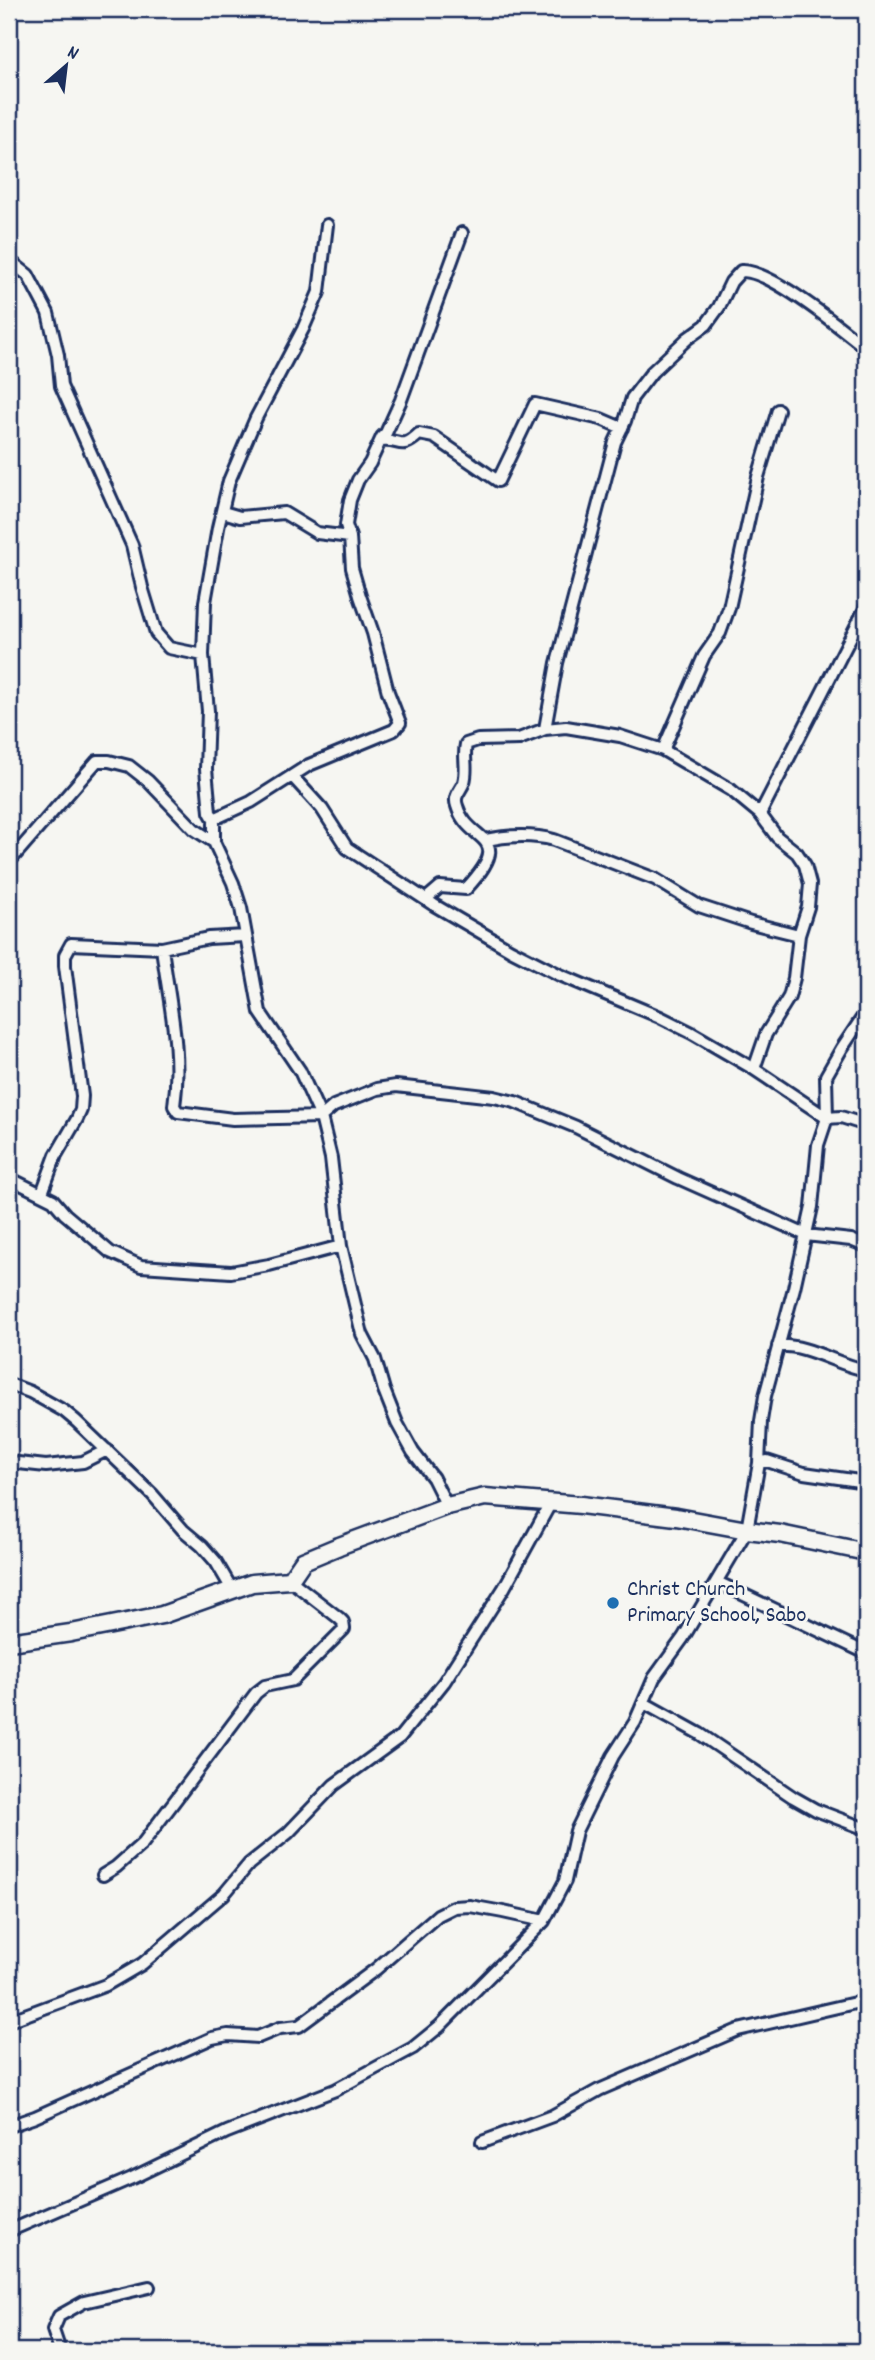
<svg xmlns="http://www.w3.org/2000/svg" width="875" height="2360" font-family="Dekko,sans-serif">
	<rect width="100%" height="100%" fill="#f6f6f2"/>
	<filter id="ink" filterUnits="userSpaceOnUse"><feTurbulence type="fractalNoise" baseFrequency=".0143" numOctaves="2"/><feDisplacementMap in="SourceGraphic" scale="14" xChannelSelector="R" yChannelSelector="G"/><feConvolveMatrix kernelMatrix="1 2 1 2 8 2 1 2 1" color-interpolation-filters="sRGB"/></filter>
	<g filter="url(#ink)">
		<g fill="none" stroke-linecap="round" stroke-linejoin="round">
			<defs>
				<path id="street" d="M327 225 319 292 303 329 256 418 229 481 218 528 205 602 203 655 208 711 206 769 210 812 214 819V842L233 883 241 908 260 1012 300 1071 321 1117 331 1158 341 1246 362 1334 375 1359 384 1390 397 1423 413 1452 433 1478 447 1506
					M9 260 28 275 48 313 58 355 61 386 132 545 142 587 156 633 169 648 203 655
					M381 441C400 438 400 452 419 434L434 437 498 481 535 404 601 419 622 428
					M223 512 240 517 284 513 317 533 350 537
					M545 729 557 663 615 442 625 421 632 398 652 372 688 338 706 325 719 307 731 282 741 271C770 269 842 329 866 348
					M663 750 704 656 720 633 729 608 758 477 778 410
					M292 776 322 809 347 848 434 905 511 950 560 975 660 1017 692 1033 754 1069 827 1118 841 1117 866 1125
					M760 814 866 607
					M214 819 251 802 309 765 394 730 400 723 388 692 373 633 360 596 352 568 350 537 346 525 350 500 358 480 370 463 382 437 386 433 401 400 462 233
					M486 840C510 835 531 834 554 840L655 879 699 906 751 923 799 935
					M9 862 97 761H109L129 766 148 781 194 829 214 842
					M426 899 440 887 466 889C518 833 468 845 457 806 453 795 461 791 464 782 468 769 463 757 466 744L478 740 519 739 545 729 566 727 620 736 663 750 731 790 760 814 777 837 797 853 805 865 810 884 808 907 799 935 794 978 789 997 766 1034 754 1069
					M162 948C169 1001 182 1053 174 1106L178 1112 233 1119 321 1117 334 1106 377 1089 396 1086 494 1097 515 1102 576 1127 678 1178 806 1235 851 1240 866 1246
					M9 1178 53 1200 65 1214 110 1252 141 1266 231 1272 269 1265 341 1246
					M42 1193 56 1155 77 1119 81 1110 82 1096 65 966V955L71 944 162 948 209 938 245 936
					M778 1346C808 1344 837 1365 866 1370
					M9 1384 30 1392 64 1411 76 1421 152 1494 183 1530 202 1546 216 1562 233 1591
					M9 1462 46 1466 83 1462 107 1450
					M759 1463 767 1461 804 1473 866 1482
					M717 1582 866 1653
					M644 1703 700 1734 793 1797 816 1810 866 1829
					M103 1875 116 1867 143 1843 256 1693 265 1686 293 1680 344 1629 343 1622 339 1618 290 1580
					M9 2021 106 1985 142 1964 224 1894 249 1864 288 1833 334 1785 400 1737 444 1682 504 1588 550 1504
					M9 2126 35 2117 212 2038 228 2035 258 2037 280 2028 299 2026 376 1969 438 1915 454 1907 470 1906 503 1912 544 1921
					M482 2142 552 2116 599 2090 738 2030 855 2003 866 2002
					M9 2231 132 2178 227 2132 335 2090 413 2048 440 2026 544 1921 565 1881 576 1831 613 1756 635 1722 654 1678 683 1638 747 1530 759 1463 761 1421 765 1396 794 1288 812 1207 818 1145 827 1118 826 1076 842 1048 866 1012
					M60 2351 53 2330 59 2316 84 2302 149 2287"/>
				<path id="secondary" d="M9 1642 71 1633 162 1615 252 1583 290 1580 303 1561 339 1546 447 1506 485 1497 581 1505 676 1517 747 1530 780 1534 866 1552"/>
			</defs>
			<use href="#street" stroke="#1b2f5e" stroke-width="16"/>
			<use href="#secondary" stroke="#1b2f5e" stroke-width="21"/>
			<use href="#street" stroke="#f6f6f2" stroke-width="10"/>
			<use href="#secondary" stroke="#f6f6f2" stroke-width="16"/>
		</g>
	</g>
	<circle fill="#1f6fb2" stroke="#f6f6f2" stroke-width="2.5" cx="613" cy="1603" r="7"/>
	<g text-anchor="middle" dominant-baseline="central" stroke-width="6" stroke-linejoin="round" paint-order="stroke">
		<g font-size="23" fill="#1b2f5e" stroke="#f6f6f2" text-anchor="start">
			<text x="627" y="1590">Christ Church<tspan x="627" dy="26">Primary School, Sabo</tspan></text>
		</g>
	</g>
	<rect width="875" height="2360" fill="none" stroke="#f6f6f2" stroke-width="35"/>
	<rect x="18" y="18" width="840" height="2325" fill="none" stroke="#1b2f5e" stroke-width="2.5" filter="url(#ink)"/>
	<g transform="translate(66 66) rotate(28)" stroke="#f6f6f2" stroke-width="5" paint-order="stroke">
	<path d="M0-5L12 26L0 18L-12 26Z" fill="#1b2f5e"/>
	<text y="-10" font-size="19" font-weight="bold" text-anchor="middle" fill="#1b2f5e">N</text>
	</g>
</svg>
